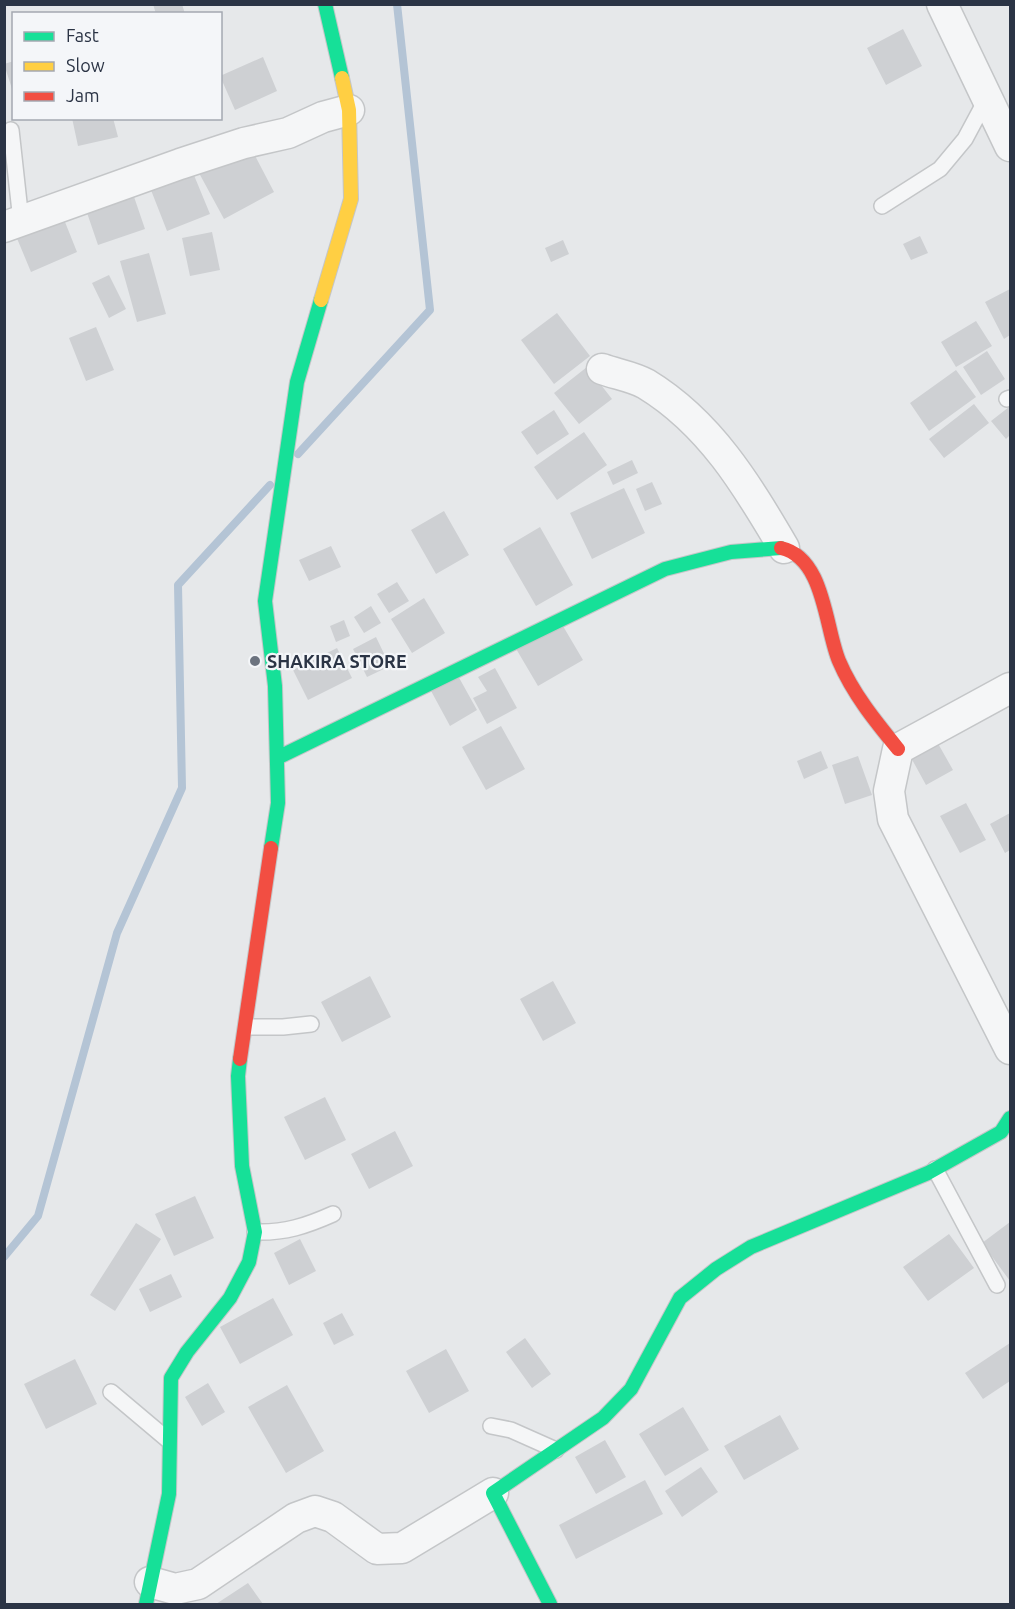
<svg xmlns="http://www.w3.org/2000/svg" width="1015" height="1609" font-family="Ubuntu,sans-serif">
	<rect width="100%" height="100%" fill="#e6e8ea"/>
	<g fill="none" stroke-linecap="round" stroke-linejoin="round">
		<path stroke="#b4c4d5" stroke-width="8" d="M298 454 430 310 397 4
			M4 1257 38 1216 117 933 182 788 178 585 270 485"/>
	</g>
	<path fill="#ced0d3" d="M153 4H182L185 14H156Z
		M903 29 922 66 886 85 867 48Z
		M263 57 277 91 235 110 220 76Z
		M14 61V92H13L4 64Z
		M72 118H113L118 137 78 146Z
		M250 146 274 192 224 219 199 173Z
		M191 168 210 214 167 231 149 185Z
		M131 188 145 229 98 245 84 204Z
		M63 217 77 252 31 272 16 236Z
		M212 232 220 270 190 276 182 238Z
		M920 236 928 253 911 260 903 244Z
		M563 240 569 254 551 262 545 248Z
		M149 253 166 314 137 322 120 261Z
		M109 275 126 309 109 318 92 283Z
		M1010 289V335L1004 339 985 302Z
		M557 313 590 356 554 384 521 340Z
		M976 321 992 346 956 367 941 342Z
		M96 327 114 370 86 381 69 338Z
		M987 351 1005 379 981 395 963 367Z
		M587 367 612 399 579 424 554 393Z
		M956 370 976 397 929 431 910 403Z
		M974 404 989 423 944 458 929 439Z
		M1009 407 1010 435 1006 439 991 421Z
		M554 410 569 434 537 455 521 432Z
		M584 432 607 465 557 500 534 467Z
		M632 460 638 473 613 485 607 472Z
		M652 482 662 504 645 511 636 489Z
		M624 488 645 533 592 559 570 513Z
		M444 511 469 555 436 574 411 530Z
		M540 527 573 585 536 606 503 549Z
		M331 546 341 567 309 581 299 560Z
		M397 582 409 601 389 613 377 594Z
		M424 598 445 633 412 653 391 619Z
		M371 606 381 623 364 633 354 617Z
		M344 620 350 636 336 642 330 626Z
		M560 621 583 660 538 686 515 647Z
		M376 637 390 666 367 677 353 649Z
		M337 648 352 678 308 700 293 670Z
		M495 668 517 708 487 724 473 698 487 691 478 677Z
		M457 674 477 710 450 726 430 689Z
		M501 726 525 769 486 790 462 747Z
		M936 740 953 770 926 785 909 754Z
		M821 751 828 768 804 779 797 761Z
		M858 756 872 795 845 804 832 765Z
		M966 803 986 840 960 853 940 816Z
		M1010 813V850L1005 853 990 824Z
		M370 976 391 1017 342 1042 321 1002Z
		M553 981 576 1023 543 1041 520 999Z
		M325 1097 346 1140 305 1160 284 1117Z
		M395 1131 413 1166 369 1189 351 1154Z
		M195 1196 214 1238 174 1256 155 1214Z
		M1010 1222V1281L982 1243Z
		M136 1223 161 1239 115 1311 90 1295Z
		M949 1234 974 1268 928 1301 903 1267Z
		M300 1239 316 1271 289 1285 274 1253Z
		M171 1274 182 1297 150 1312 139 1289Z
		M273 1298 293 1335 240 1364 220 1327Z
		M342 1313 354 1335 334 1345 323 1323Z
		M525 1338 551 1374 532 1388 506 1352Z
		M1010 1343V1381L983 1399 965 1373Z
		M446 1349 469 1391 429 1413 406 1371Z
		M75 1359 97 1404 46 1429 24 1384Z
		M208 1383 225 1412 202 1426 185 1397Z
		M287 1385 324 1451 286 1473 248 1407Z
		M683 1407 709 1450 665 1476 639 1434Z
		M780 1415 799 1449 744 1480 724 1446Z
		M605 1440 626 1477 596 1494 575 1457Z
		M701 1467 718 1492 682 1517 665 1491Z
		M645 1480 663 1514 576 1559 559 1525Z
		M248 1583 263 1604H216Z"/>
	<g fill="none" stroke-linecap="round" stroke-linejoin="round">
		<defs>
			<path id="lane" d="M11 130 21 221
				M882 206 940 169 965 139 987 98
				M1007 399 1010 398
				M246 1027H283L311 1024
				M935 1169 997 1285
				M255 1232C285 1233 306 1226 333 1214
				M111 1392 168 1440
				M491 1426 511 1430 556 1450"/>
			<path id="street" d="M942 4 1010 146
				M4 227 180 164 244 143 288 133 323 117 349 110
				M602 369C616 374 634 377 646 384 710 423 747 485 784 548
				M1010 688 898 749 889 791 893 819 1010 1049
				M150 1582 175 1589 198 1584 296 1518 315 1511 333 1517 377 1549 402 1548 493 1493"/>
			<path id="fast" d="M325 4 342 78
				M277 758 665 569 731 552 781 548
				M271 848 278 803 275 686 265 601 297 382 321 300
				M146 1604 169 1494 171 1378 187 1352 230 1298 249 1262 255 1232 242 1166 238 1076 240 1059
				M550 1604 493 1493 603 1418 631 1389 680 1298 716 1269 751 1247 928 1173 1001 1132 1010 1118"/>
			<path id="slow" d="M321 300 351 199 349 110 342 78"/>
			<path id="jam" d="M781 548C825 558 825 628 839 661 853 694 876 722 898 749
				M240 1059 271 848"/>
		</defs>
		<use href="#lane" stroke="#c4c6c8" stroke-width="18"/>
		<use href="#street" stroke="#c4c6c8" stroke-width="33"/>
		<use href="#fast" stroke="#c4c6c8" stroke-width="16"/>
		<use href="#slow" stroke="#c4c6c8" stroke-width="16"/>
		<use href="#jam" stroke="#c4c6c8" stroke-width="16"/>
		<use href="#lane" stroke="#f5f6f7" stroke-width="15"/>
		<use href="#street" stroke="#f5f6f7" stroke-width="30"/>
		<use href="#fast" stroke="#16e098" stroke-width="14"/>
		<use href="#slow" stroke="#ffcf43" stroke-width="14"/>
		<use href="#jam" stroke="#f24e42" stroke-width="14"/>
	</g>
	<circle fill="#6c737f" stroke="#f4f6f9" stroke-width="2" cx="255" cy="661" r="6"/>
	<g text-anchor="middle" dominant-baseline="central" stroke-width="4.5" stroke-linejoin="round" paint-order="stroke">
		<g font-size="18" font-weight="bold" fill="#2b3445" stroke="#f4f6f9" text-anchor="start">
			<text x="267" y="661">SHAKIRA STORE</text>
		</g>
	</g>
	<rect width="1015" height="1609" fill="none" stroke="#2b3445" stroke-width="12"/>
	<rect x="12" y="12" width="210" height="108" fill="#f4f6f9" stroke="#a4a8b1" stroke-width="1.5"/>
	<rect x="24" y="32" width="30" height="9" fill="#16e098" stroke="#a4a8b1" stroke-width="1.5"/>
	<text x="66" y="42" font-size="18" fill="#2b3445">Fast</text>
	<rect x="24" y="62" width="30" height="9" fill="#ffcf43" stroke="#a4a8b1" stroke-width="1.5"/>
	<text x="66" y="72" font-size="18" fill="#2b3445">Slow</text>
	<rect x="24" y="92" width="30" height="9" fill="#f24e42" stroke="#a4a8b1" stroke-width="1.5"/>
	<text x="66" y="102" font-size="18" fill="#2b3445">Jam</text>
</svg>
